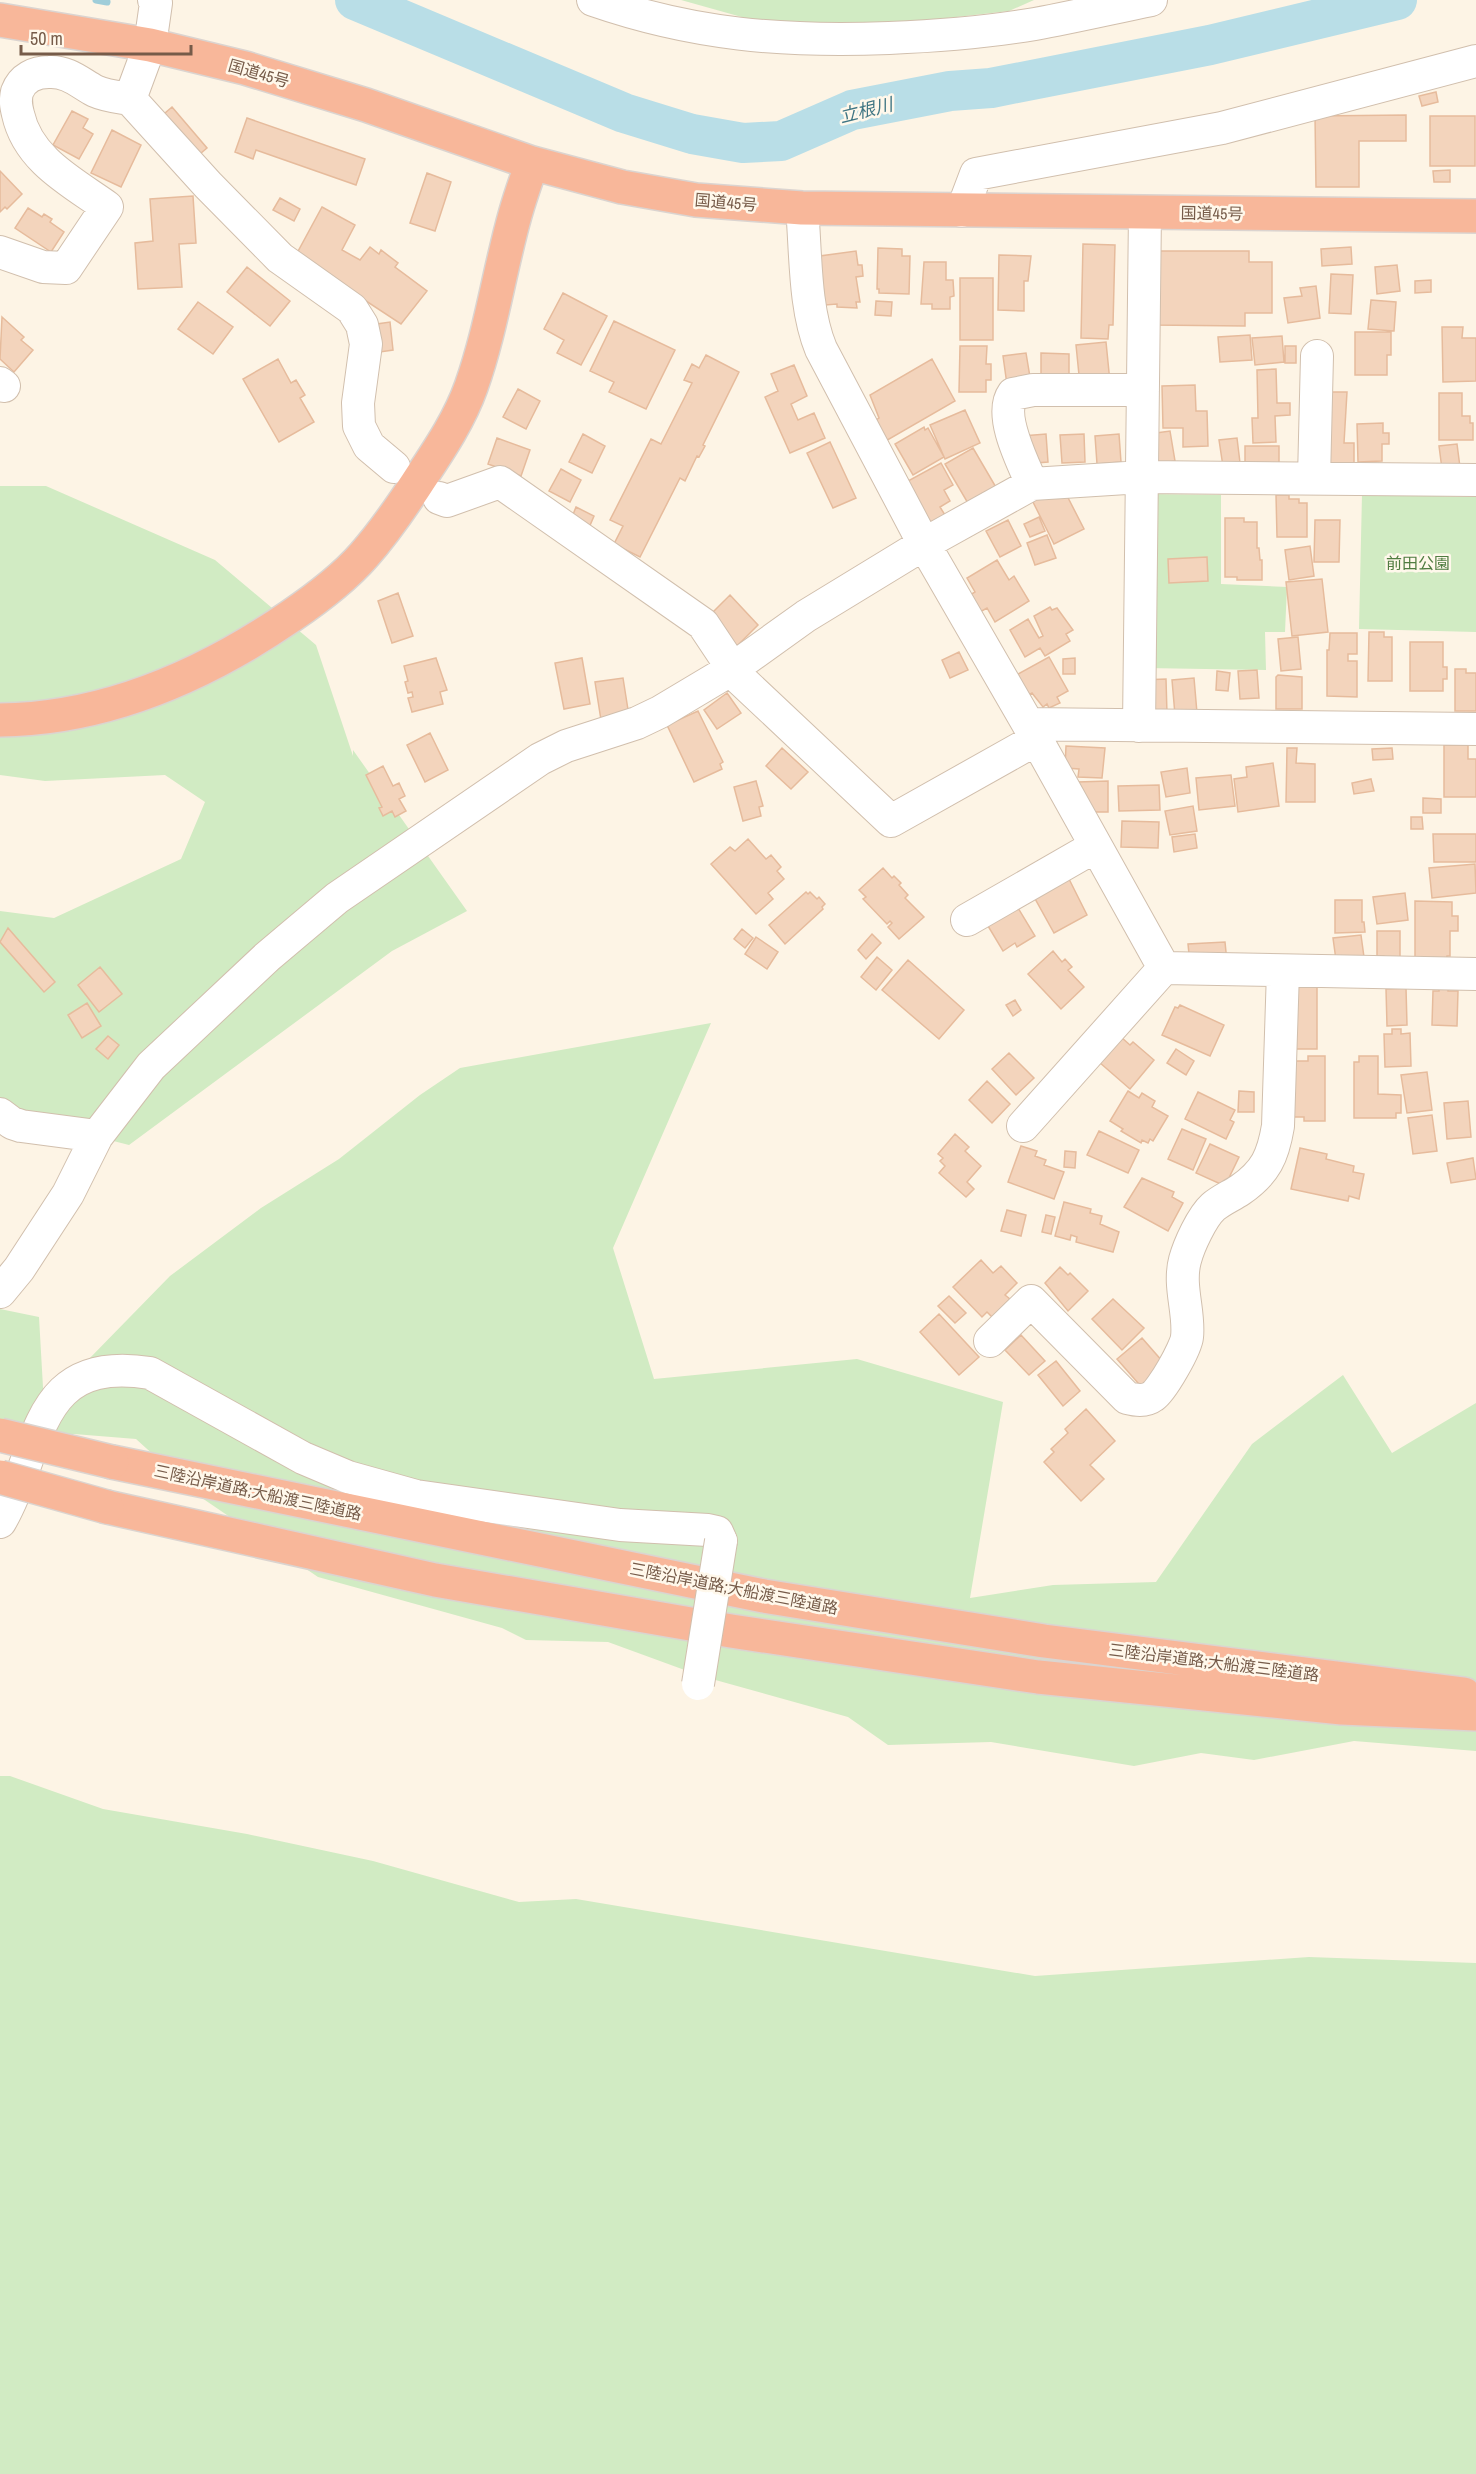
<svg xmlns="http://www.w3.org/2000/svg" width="1476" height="2474" font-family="'Archivo Narrow','Noto Sans JP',sans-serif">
	<rect width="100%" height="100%" fill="#fdf4e5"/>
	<path fill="#d1ebc3" d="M681 0H1034L1009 11 886 25 763 23Z
		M0 486H46L215 560 316 645 353 756V750L467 911 392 951 129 1145 0 1112V911L54 918 181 859 205 802 165 775 45 781 0 775Z
		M1149 494 1221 495V584L1287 587 1285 632H1265L1266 670 1145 668Z
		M1362 494 1476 497V632L1359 629Z
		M711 1023 613 1248 654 1379 857 1359 1003 1402 970 1598 1053 1585 1156 1582 1252 1444 1343 1375 1392 1453 1476 1403V1751L1354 1741 1254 1760 1201 1753 1134 1766 991 1742 888 1745 848 1717 701 1676 608 1642 526 1640 502 1628 318 1577 199 1496 136 1439 74 1434 0 1448V1309L39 1317 44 1405 170 1276 261 1208 339 1159 420 1095 460 1068Z
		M0 1776H10L103 1809 247 1834 373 1861 519 1902 576 1899 1035 1976 1309 1957 1476 1963V2474H0Z"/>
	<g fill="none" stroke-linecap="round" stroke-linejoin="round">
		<path stroke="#9fcdd9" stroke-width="7" d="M96 0 107 2"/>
		<path stroke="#b9dee7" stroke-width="40" d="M355 0 624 113 692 134 743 143 781 141 852 110 950 91 991 88 1210 45 1397 0"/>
	</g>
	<path fill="#f3d4bc" stroke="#e6bb9c" stroke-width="1.5" d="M1436 92 1438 102 1422 106 1419 96Z
		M172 107 207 148 194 159 158 119Z
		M72 111 88 119 83 128 93 134 79 159 53 145Z
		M1406 115V141H1359V187H1316L1315 116Z
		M1430 116H1475V166H1430Z
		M247 118 365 159 356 185 256 150 253 159 235 152Z
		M112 130 141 145 121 187 91 173Z
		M1450 170V182H1434L1433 171Z
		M0 171 22 194 7 209 5 207 0 212Z
		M427 173 451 182 435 231 410 223Z
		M193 196 196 243 179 244 182 287 138 289 135 243 153 241 150 199Z
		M280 198 300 209 294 221 273 210Z
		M322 207 355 225 342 250 360 260 370 247 379 254 381 250 398 263 395 267 427 291 401 324 296 255Z
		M28 208 42 217 44 214 52 219 50 222 64 232 51 252 15 228Z
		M1083 244 1115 245 1113 325H1109L1108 339 1081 338Z
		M1351 247 1352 264 1322 266 1321 249Z
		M878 248 902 249V256H910L909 294 879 293V289H877Z
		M856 251 858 265H862L863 276 856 277 860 302H856L857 308 837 307V304L825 305 820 256Z
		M1152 251H1249V262H1272V313H1245V326L1152 325Z
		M999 255 1031 256 1028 281H1024V311L998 310Z
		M924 262H946V280H953L954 296 950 297V309H932V304H921Z
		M1397 265 1400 291 1377 294 1375 267Z
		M247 267 290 301 270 326 227 292Z
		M1331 274 1353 275 1351 314 1329 313Z
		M960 278H993V340H960Z
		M1431 280V292L1415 293V281Z
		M1316 286 1320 318 1288 323 1284 298 1302 296 1300 288Z
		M563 293 607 316 581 365 557 353 564 340 544 329Z
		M1371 300 1396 302 1394 331 1368 329Z
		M876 301 892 302 891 316 875 315Z
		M198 302 233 327 213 354 178 329Z
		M2 317 24 337 21 340 33 350 14 372 0 359Z
		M614 321 675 350 646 409 609 392 614 382 590 371Z
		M390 322 393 350 380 352 377 324Z
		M1442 327H1463L1462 338H1476V381L1443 382Z
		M1355 332H1391V355H1387V375H1355Z
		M1250 335 1252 360 1220 362 1218 337Z
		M1282 336 1284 362 1255 365 1252 338Z
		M1106 342 1110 382 1080 385 1076 345Z
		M960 346H987L986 364H991V380H986V392H959Z
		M1285 346H1296V363H1285Z
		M1026 353 1032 389 1008 392 1003 356Z
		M1041 353 1069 354V388H1041Z
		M706 355 739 372 703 445 705 446 699 457 697 456 685 481 680 478 640 557 614 544 623 526 610 520 651 439 661 444 692 383 684 380 692 364 699 368Z
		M278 359 291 383 296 380 305 395 300 398 314 422 279 442 243 379Z
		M932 359 955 401 884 442 873 422 879 418 870 395Z
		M794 365 807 396 791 404 798 420 814 413 825 438 790 453 765 397 778 391 771 374Z
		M1276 369 1277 403H1290V415L1275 416 1276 442 1253 443 1252 418H1258L1257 370Z
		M1195 385 1196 411H1207L1208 446 1183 447V428H1163L1162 386Z
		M518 389 540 401 526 429 503 417Z
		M1322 392H1347L1344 443H1354V465H1322Z
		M1439 393H1462V416H1470V423H1473V440H1439Z
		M965 410 980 443 945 459 930 425Z
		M1383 423V433H1389V444H1382V461L1358 462 1357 424Z
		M924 427 925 430 928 428 944 457 913 475 895 444Z
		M1170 431 1175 461 1154 465 1149 434Z
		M583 434 605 446 592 473 569 462Z
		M1046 434 1048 462 1024 464 1022 436Z
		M1084 434 1085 462 1062 463 1060 435Z
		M1119 434 1121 462 1097 464 1095 436Z
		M497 438 530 450 521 476 488 464Z
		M1237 438 1241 471 1224 473 1219 440Z
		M830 442 856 498 833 508 807 453Z
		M1457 444 1460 467 1442 469 1439 446Z
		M1245 446H1279V467L1245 468Z
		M973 448 997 489 969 505 945 464Z
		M941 463 953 485 944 490 950 501 940 507 945 515 930 523 908 481Z
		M561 469 581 480 570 502 549 491Z
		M1061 484 1084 529 1054 544 1032 500Z
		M1276 495H1289V499H1299V503H1307V537H1277Z
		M576 507 594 516 588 530 570 522Z
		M1039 517 1045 531 1030 537 1024 524Z
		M1225 518H1244V522H1257V548H1259L1260 560H1262V580H1237V577H1225Z
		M1008 520 1021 546 1000 557 986 531Z
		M1315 520H1340L1339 562H1314Z
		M1047 535 1056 558 1035 565 1027 543Z
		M1310 546 1314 576 1289 580 1285 550Z
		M1207 557 1208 581 1169 583 1168 559Z
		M997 560 1009 580 1014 576 1029 601 995 622 987 608 980 612 970 595 975 592 967 578Z
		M1322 579 1328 632 1292 636 1286 582Z
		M398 593 413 636 392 643 378 601Z
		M730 595 758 625 735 648 707 618Z
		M1050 607 1052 610 1057 608 1073 630 1066 634 1070 641 1045 656 1040 648 1025 657 1010 630 1028 619 1039 638 1043 636 1034 616Z
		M1369 632H1384V637H1392V681H1368Z
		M1330 633H1357V654H1348V661H1357V697L1327 696V650H1329Z
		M1298 637 1301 669 1281 671 1278 639Z
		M1410 642H1443V667H1447V679H1443V691H1410Z
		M959 652 968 670 950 678 942 660Z
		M1049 657 1068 691 1057 697 1060 703 1049 708 1047 704 1043 707 1032 693 1027 696 1018 674Z
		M436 658 447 690 440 692 443 704 412 712 408 698 413 697 412 692 408 693 405 682 408 681 404 666Z
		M582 658 590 704 564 709 555 663Z
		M1075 658V674H1063V659Z
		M1455 669H1466V673H1476V711H1455Z
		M1257 670 1259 698 1240 699 1238 671Z
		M1217 671 1230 673 1228 691 1216 690Z
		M1278 675 1302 677V709H1276V677Z
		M623 678 629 716 601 720 595 682Z
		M1194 678 1197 713 1175 715 1172 680Z
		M1166 679 1167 714H1141V680Z
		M727 693 741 713 717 729 704 710Z
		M698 711 723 762 720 764 722 769 694 782 667 725Z
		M430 733 448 770 425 782 407 745Z
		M1444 745H1468V759H1476V797H1444Z
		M1066 746 1105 748 1102 778 1078 777 1079 769 1065 768Z
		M782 748 808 772 791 789 766 766Z
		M1287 748H1297L1296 763 1315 764V802H1286Z
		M1392 748 1393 759 1373 760 1372 749Z
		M1273 763 1279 806 1238 812 1234 779 1247 777 1246 767Z
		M383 766 393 786 399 783 405 796 399 799 406 811 395 817 392 811 383 816 379 808 382 807 366 775Z
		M1187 768 1190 793 1166 797 1161 772Z
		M1231 775 1235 806 1199 810 1196 778Z
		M1371 779 1374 791 1354 794 1352 783Z
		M756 781 763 806 759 807 761 816 743 821 734 787Z
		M1108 781V812H1090L1078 782Z
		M1159 785 1160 810 1119 811 1118 786Z
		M1423 798 1441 799V813H1423Z
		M1193 806 1197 831 1170 835 1165 811Z
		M1411 817H1422L1423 829H1411Z
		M1122 821 1159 822 1158 848 1121 847Z
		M1195 834 1197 848 1174 852 1172 837Z
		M1433 834H1476V862H1434Z
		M748 839 766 859 771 855 781 867 777 871 784 879 768 893 773 899 756 914 711 864 730 847 735 851Z
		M1475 864 1476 893 1432 898 1429 868Z
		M883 868 892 878 894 876 901 883 899 885 908 895 905 898 924 917 899 939 888 927 892 923 890 921 887 924 863 899 866 897 859 890Z
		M1069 879 1087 915 1054 933 1033 895Z
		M806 892 808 894 810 892 817 899 819 897 825 904 822 907 823 909 785 944 769 925Z
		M1405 893 1408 920 1377 924 1373 897Z
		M1335 900H1362V922H1364L1365 932 1335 933Z
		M1415 901 1452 902V916H1458V931H1450V956H1447L1446 962 1415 961Z
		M1015 903 1035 936 1017 947 1015 943 1003 951 985 921Z
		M8 928 55 982 44 992 0 942Z
		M742 929 753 938 745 948 734 939Z
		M1377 931H1400V961H1385L1384 956H1377Z
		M872 934 881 943 866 959 858 950Z
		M1361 935 1364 957 1336 960 1333 938Z
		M756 937 778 952 767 969 745 954Z
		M1225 942 1227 962 1190 964 1188 944Z
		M1053 951 1062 962 1065 959 1072 967 1068 970 1084 987 1061 1009 1028 974Z
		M877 957 892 970 876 990 861 977Z
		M908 960 964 1010 939 1039 882 990Z
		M100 967 122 994 99 1012 78 985Z
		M1288 981H1317V1049H1288Z
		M1439 986H1448V991H1458L1457 1026 1432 1025 1433 991H1439Z
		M1406 988 1407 1025 1387 1026 1386 989Z
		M1015 1000 1021 1010 1013 1016 1006 1005Z
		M87 1003 101 1026 82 1038 68 1015Z
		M1180 1005 1224 1025 1210 1056 1162 1035 1175 1007 1178 1008Z
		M1392 1029H1401V1034L1410 1033 1411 1066 1385 1067 1384 1034H1392Z
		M108 1036 119 1045 108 1059 96 1049Z
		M1121 1037 1130 1045 1133 1042 1154 1060 1130 1089 1099 1062Z
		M1176 1049 1194 1061 1186 1075 1167 1063Z
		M1009 1053 1034 1078 1016 1095 992 1069Z
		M1308 1056H1325V1121H1304V1117H1289L1293 1061H1308Z
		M1359 1056H1378V1094L1401 1095V1113H1396V1118H1354V1062H1359Z
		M1427 1072 1432 1110 1407 1113 1401 1075Z
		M987 1081 1010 1104 992 1123 969 1100Z
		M1128 1091 1139 1098 1142 1093 1155 1101 1152 1107 1168 1116 1153 1141 1150 1139 1148 1143 1142 1140 1141 1143 1121 1131 1123 1129 1110 1121Z
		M1239 1091 1254 1092V1112H1238Z
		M1198 1092 1235 1110 1230 1120 1234 1122 1226 1139 1185 1119Z
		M1468 1101 1471 1137 1447 1139 1444 1103Z
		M1432 1115 1437 1151 1413 1154 1408 1118Z
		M1182 1129 1206 1139 1193 1170 1168 1159Z
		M1099 1131 1139 1150 1128 1173 1087 1155Z
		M955 1134 969 1147 965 1151 981 1166 967 1182 974 1189 966 1197 939 1173 945 1166 940 1161 943 1158 938 1154Z
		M1210 1144 1239 1157 1225 1186 1196 1173Z
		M1021 1146 1037 1151 1035 1156 1046 1160 1044 1165 1064 1172 1054 1199 1008 1182Z
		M1300 1148 1327 1154 1326 1159 1354 1166 1353 1172 1364 1174 1359 1199 1349 1196 1348 1201 1291 1189Z
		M1065 1151 1076 1152 1075 1168 1064 1167Z
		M1473 1158 1476 1179 1451 1183 1447 1163Z
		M1142 1178 1174 1192 1172 1197 1183 1203 1168 1231 1124 1207Z
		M1064 1202 1091 1209 1090 1213 1102 1216 1100 1224 1119 1232 1113 1252 1076 1242 1077 1237 1071 1235 1070 1240 1055 1236Z
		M1007 1210 1026 1215 1021 1236 1001 1231Z
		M1046 1215 1055 1217 1051 1234 1042 1232Z
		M981 1260 993 1273 1001 1266 1017 1283 1005 1295 1010 1299 992 1317 987 1312 982 1317 953 1287Z
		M1060 1267 1068 1275 1070 1273 1088 1291 1068 1311 1045 1283Z
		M949 1296 966 1313 955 1323 938 1306Z
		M1113 1299 1144 1328 1122 1350 1092 1319Z
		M939 1314 979 1357 959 1375 920 1332Z
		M1021 1335 1045 1361 1029 1375 1005 1350Z
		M1142 1338 1170 1370 1145 1391 1117 1359Z
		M1056 1361 1080 1391 1063 1406 1038 1375Z
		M1086 1409 1115 1441 1090 1465 1104 1479 1081 1501 1044 1462 1054 1452 1051 1449 1068 1433 1065 1429Z"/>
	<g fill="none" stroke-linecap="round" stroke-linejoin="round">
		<defs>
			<path id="minor" d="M154 0 156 3 150 45 130 99 208 185 280 258 352 309 362 325 366 344 358 403 359 426 369 446 394 467
				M593 0C694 35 783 42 889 38 938 36 987 32 1035 24 1073 17 1112 8 1151 0
				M802 208C806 253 804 308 821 349L924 544 1028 724 1164 968
				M962 211 976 174 1222 128 1476 61
				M0 252 43 267 66 268 107 207C72 182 28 160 18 114 16 106 15 101 17 92 22 78 35 72 49 72 68 71 80 83 95 91 106 96 118 97 130 99
				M0 383 4 386
				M1314 478 1317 356
				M1032 484C1023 463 998 415 1013 394L1033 390H1143
				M439 498 447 501 500 482 703 624 739 678 891 821 1037 739
				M1028 724 1476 729
				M1139 726 1145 212
				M967 920 1096 846
				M0 1114 12 1123 21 1126 97 1136
				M1023 1126 1164 968 1476 974
				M0 1292 19 1269 68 1194 97 1136 151 1066 267 957 337 898 540 759 566 746 637 723 660 712 732 669 806 616 924 544 1032 484 1142 477 1476 480
				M990 1341 1031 1301 1127 1398C1135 1400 1145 1402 1153 1396 1162 1390 1186 1348 1187 1337 1190 1313 1178 1286 1185 1260 1189 1245 1202 1217 1213 1207 1221 1200 1231 1196 1240 1190 1266 1172 1273 1156 1278 1126L1283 971
				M0 1522C43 1449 32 1354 150 1373L303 1458 348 1477 416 1496 620 1525 708 1530 717 1532 721 1541"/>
			<path id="highway" d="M0 20 150 45 245 68 366 105 532 163 622 187 696 200 802 208 1476 216
				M0 720C106 719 205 675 291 616 316 599 344 578 364 555 386 530 405 502 423 474 441 447 460 418 471 387 491 331 499 272 515 215 520 197 526 180 532 163
				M112 1462 764 1596 1044 1641 1464 1694
				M107 1507 435 1580 731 1631 1038 1677 1342 1708 1476 1714"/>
		</defs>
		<use href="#minor" stroke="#d1bfad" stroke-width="34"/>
		<use href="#highway" stroke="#dbd4d0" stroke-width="36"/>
		<use href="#minor" stroke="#fff" stroke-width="32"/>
		<use href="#highway" stroke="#f8b79a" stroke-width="33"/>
		<defs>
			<path id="minor-bridge" d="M698 1684 721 1541"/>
			<path id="highway-bridge" d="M0 1435 112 1462
				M0 1477 107 1507"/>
		</defs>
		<use href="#minor-bridge" stroke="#d1bfad" stroke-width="34" stroke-linecap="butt"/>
		<use href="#highway-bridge" stroke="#dbd4d0" stroke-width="36" stroke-linecap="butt"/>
		<use href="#minor-bridge" stroke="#fff" stroke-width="32"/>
		<use href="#highway-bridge" stroke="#f8b79a" stroke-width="33"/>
	</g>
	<g text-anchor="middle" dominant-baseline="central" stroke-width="5" stroke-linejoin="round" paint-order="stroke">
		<g font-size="16" fill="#765b49" stroke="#fff8eb">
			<text transform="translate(259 73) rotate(16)">国道45号</text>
			<text transform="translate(726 202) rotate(5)">国道45号</text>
			<text transform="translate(1212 213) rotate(1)">国道45号</text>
			<text transform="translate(258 1492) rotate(12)">三陸沿岸道路;大船渡三陸道路</text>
			<text transform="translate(734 1588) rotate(11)">三陸沿岸道路;大船渡三陸道路</text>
			<text transform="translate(1214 1662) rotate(7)">三陸沿岸道路;大船渡三陸道路</text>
		</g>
		<g font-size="16" fill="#507c41" stroke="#fff8eb">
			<text x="1418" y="563">前田公園</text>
		</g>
		<g font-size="18" font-style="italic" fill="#3f7583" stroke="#fff8eb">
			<text transform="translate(866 110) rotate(-14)">立根川</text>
		</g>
	</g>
	<path d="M21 45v9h170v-9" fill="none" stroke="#765b49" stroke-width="3"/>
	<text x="30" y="45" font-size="18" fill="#765b49" stroke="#fff8eb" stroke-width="4.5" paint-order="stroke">50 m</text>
</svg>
